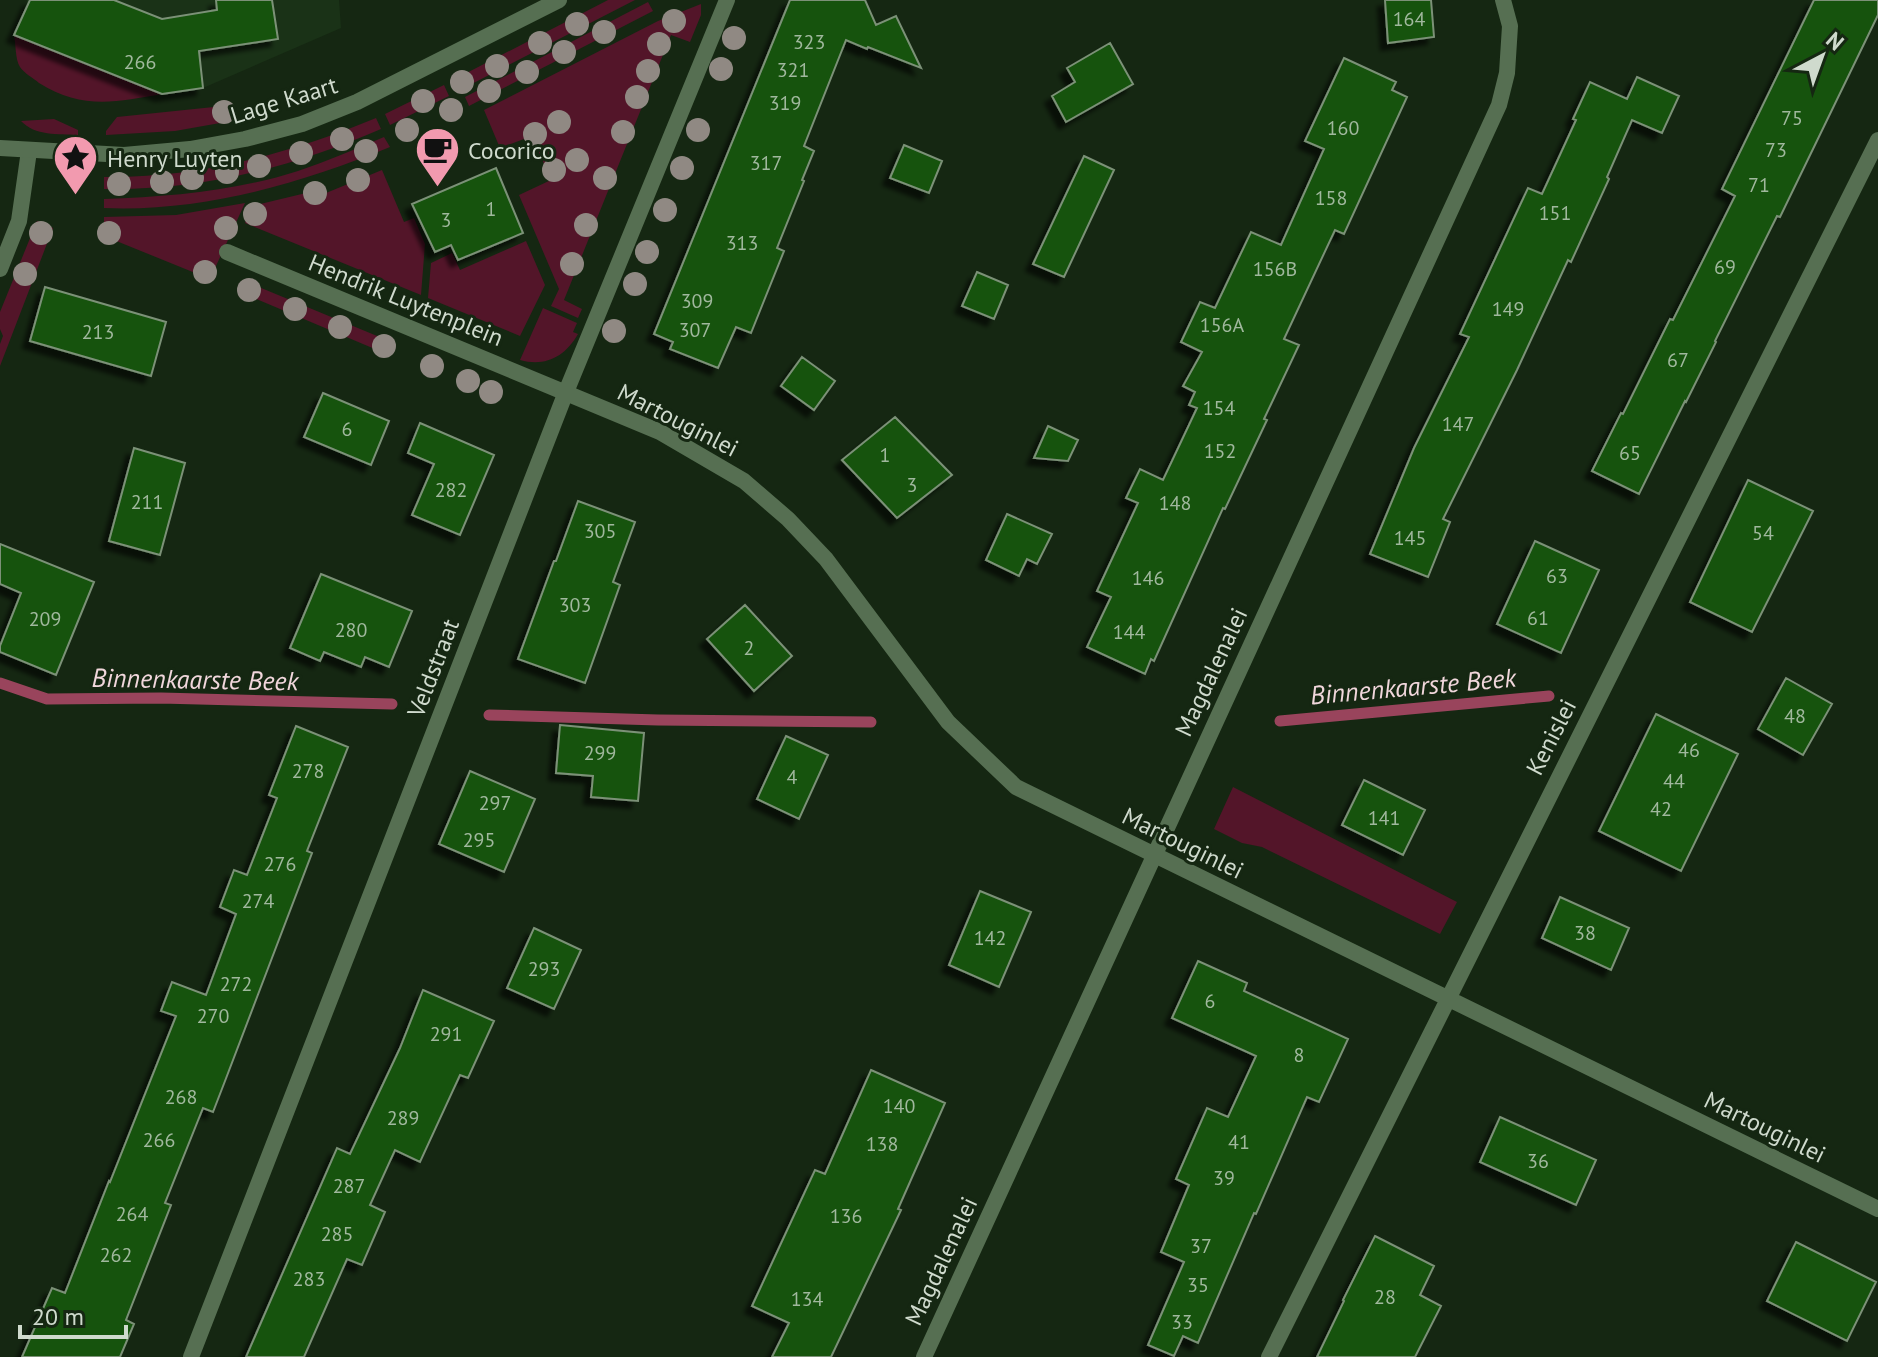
<svg xmlns="http://www.w3.org/2000/svg" width="1878" height="1357" font-family="'PT Sans',sans-serif">
	<defs>
		<filter id="shadow"><feDropShadow dx="-7" dy="7" stdDeviation="2" flood-color="#0009"/></filter>
	</defs>
	<rect width="100%" height="100%" fill="#152712"/>
	<path fill="#1a3217" d="M27 0H339L341 28 203 88 162 94 14 35 27 6Z"/>
	<path fill="#531529" d="M608 0H635L460 90 455 79Z
		M648 2 653 11 469 106 465 97Z
		M701 4V15L690 42 671 35 564 300 582 309 578 318 551 306 559 289 519 195 551 180 532 136 500 148 484 110 658 21Z
		M14 35 162 94C117 102 81 110 39 83 33 78 24 73 20 67 15 59 16 44 14 35Z
		M444 85 449 96 390 125 385 114Z
		M233 105 237 120 175 131 106 135V131L117 117Z
		M376 118 381 129C294 167 200 191 104 189V177C198 178 289 154 376 118Z
		M54 119 78 130V135C58 134 35 136 21 121Z
		M384 137 390 147C299 184 203 212 104 208V199C169 197 236 191 298 171 327 161 356 149 384 137Z
		M382 170 404 222 414 218 425 244 421 295 245 223 252 206 306 193 309 200Z
		M245 203 210 279 104 236V217L176 215Z
		M37 221 53 228 0 366V344L3 336 0 329V312Z
		M526 241 545 285 520 336 428 298 431 263 452 253 460 270Z
		M247 282 394 343 389 355 242 293Z
		M543 308 577 323 573 332 578 334C565 357 545 367 520 360Z
		M1233 787 1457 902 1440 934 1262 847 1242 843 1214 829Z"/>
	<g fill="none" stroke-linecap="round" stroke-linejoin="round">
		<path stroke="#99445c" stroke-width="11" d="M0 683 47 699 161 698 392 704
			M489 715 658 720 871 722
			M1280 721 1549 696"/>
	</g>
	<path fill="#15520d" stroke="#7b9177" stroke-width="2" filter="url(#shadow)" d="M30 0H114L162 19 217 10 216 0H272L278 39 199 51 203 88 162 94 14 35Z
		M790 0H865L876 25 896 16 921 68 868 47 867 49 846 40 804 146 814 151 802 180 804 181 777 248 784 251 751 333 736 327 718 368 670 349 673 342 654 334Z
		M1385 0H1431L1434 37 1388 43Z
		M1814 0H1878V15L1780 217 1777 216 1715 341 1716 342 1686 402 1685 401 1639 494 1592 471 1621 413 1623 414 1670 319 1673 320 1735 196 1722 189Z
		M1110 43 1133 84 1066 122 1052 96 1075 82 1067 68Z
		M1344 58 1396 82 1392 90 1407 97 1344 234 1335 230 1284 339 1299 345 1264 419 1267 420 1225 509 1223 508 1154 661 1151 659 1145 674 1087 647 1111 597 1097 591 1138 503 1126 498 1140 469 1163 480 1197 408 1189 405 1195 392 1183 386 1202 352 1181 342 1200 302 1215 308 1251 232 1281 245 1324 149 1305 141Z
		M1637 77 1679 96 1662 133 1632 120 1607 177 1609 179 1571 262 1568 260 1517 370 1443 519 1450 522 1428 577 1370 554 1414 448 1469 337 1460 334 1528 188 1542 194 1576 120 1573 119 1590 82 1627 99Z
		M904 145 942 161 929 193 890 178Z
		M1084 156 1114 170 1064 277 1033 264Z
		M496 168 523 233 458 260 451 245 435 252 412 204Z
		M977 272 1008 285 994 319 962 306Z
		M45 287 166 322 151 376 30 341Z
		M802 357 835 381 814 410 781 386Z
		M323 393 389 421 371 465 304 437Z
		M895 417 952 475 897 518 842 460Z
		M420 423 494 455 460 535 412 515 434 464 408 453Z
		M1048 426 1078 440 1068 461 1034 458Z
		M134 448 185 463 160 555 109 541Z
		M1748 480 1813 511 1752 632 1690 602Z
		M578 501 635 522 613 582 620 585 585 683 518 659 554 561H556Z
		M1007 514 1052 534 1037 564 1027 559 1019 576 986 560Z
		M1535 541 1599 570 1561 653 1497 624Z
		M0 544 94 582 56 675 0 652V646L21 593 0 584Z
		M321 574 412 611 389 667 365 657 361 667 324 652 320 661 290 648Z
		M745 605 792 656 754 691 707 639Z
		M1786 678 1832 704 1803 755 1758 729Z
		M1656 714 1738 754 1681 871 1599 831Z
		M560 725 644 733 638 801 591 797 593 776 556 773Z
		M296 726 348 747 307 851 312 853 225 1081 213 1112 203 1108 165 1203 171 1205 126 1320 134 1324 120 1357H22L52 1288 65 1293 109 1181 110 1182 176 1016 161 1011 172 982 206 995 236 914 220 907 234 870 247 875 277 798 269 795Z
		M786 736 828 755 799 819 757 799Z
		M470 771 535 799 504 872 439 844Z
		M1364 780 1425 810 1403 855 1342 825Z
		M980 891 1031 912 999 987 949 965Z
		M1560 897 1629 928 1611 970 1542 938Z
		M534 928 581 950 554 1009 507 988Z
		M1198 961 1247 983 1244 991 1348 1039 1319 1102 1307 1097 1256 1214 1254 1213 1198 1343 1183 1336 1174 1356 1148 1345 1184 1262 1161 1252 1189 1185 1176 1179 1207 1108 1228 1117 1256 1056 1172 1018Z
		M423 990 494 1021 468 1078 460 1075 420 1162 395 1150 370 1205 385 1212 362 1265 347 1259 304 1357H246L337 1148 350 1154 400 1048Z
		M871 1070 945 1103 898 1209 901 1210 831 1357H772L789 1323 752 1306 815 1170 825 1174Z
		M1500 1117 1596 1160 1576 1205 1480 1162Z
		M1375 1236 1434 1266 1420 1295 1441 1306 1415 1357H1317L1344 1301 1343 1300Z
		M1796 1242 1876 1282 1847 1341 1767 1301Z"/>
	<g fill="none" stroke-linecap="round" stroke-linejoin="round">
		<path stroke="#566f52" stroke-width="16" d="M227 252 660 432 744 481 788 519 826 559 948 722 1016 787 1878 1209
			M0 269 19 221 29 151
			M191 1357 566 392 727 0
			M924 1357 1499 105 1507 73 1510 26 1503 0
			M1269 1357 1878 140"/>
		<path stroke="#566f52" stroke-width="16" d="M0 148 124 155 190 149 245 139 302 124 357 102 559 0"/>
	</g>
	<g fill="#908983">
		<circle cx="674" cy="21" r="12"/>
		<circle cx="577" cy="24" r="12"/>
		<circle cx="604" cy="32" r="12"/>
		<circle cx="734" cy="38" r="12"/>
		<circle cx="540" cy="43" r="12"/>
		<circle cx="659" cy="44" r="12"/>
		<circle cx="564" cy="52" r="12"/>
		<circle cx="497" cy="66" r="12"/>
		<circle cx="721" cy="69" r="12"/>
		<circle cx="648" cy="71" r="12"/>
		<circle cx="527" cy="72" r="12"/>
		<circle cx="462" cy="82" r="12"/>
		<circle cx="489" cy="91" r="12"/>
		<circle cx="637" cy="97" r="12"/>
		<circle cx="423" cy="101" r="12"/>
		<circle cx="451" cy="110" r="12"/>
		<circle cx="224" cy="112" r="12"/>
		<circle cx="559" cy="122" r="12"/>
		<circle cx="407" cy="130" r="12"/>
		<circle cx="698" cy="130" r="12"/>
		<circle cx="623" cy="132" r="12"/>
		<circle cx="535" cy="134" r="12"/>
		<circle cx="342" cy="139" r="12"/>
		<circle cx="366" cy="151" r="12"/>
		<circle cx="301" cy="153" r="12"/>
		<circle cx="577" cy="160" r="12"/>
		<circle cx="259" cy="166" r="12"/>
		<circle cx="682" cy="168" r="12"/>
		<circle cx="554" cy="170" r="12"/>
		<circle cx="227" cy="172" r="12"/>
		<circle cx="192" cy="178" r="12"/>
		<circle cx="605" cy="178" r="12"/>
		<circle cx="358" cy="180" r="12"/>
		<circle cx="162" cy="182" r="12"/>
		<circle cx="119" cy="184" r="12"/>
		<circle cx="315" cy="193" r="12"/>
		<circle cx="665" cy="210" r="12"/>
		<circle cx="255" cy="214" r="12"/>
		<circle cx="586" cy="225" r="12"/>
		<circle cx="226" cy="228" r="12"/>
		<circle cx="41" cy="233" r="12"/>
		<circle cx="109" cy="233" r="12"/>
		<circle cx="647" cy="252" r="12"/>
		<circle cx="572" cy="264" r="12"/>
		<circle cx="205" cy="272" r="12"/>
		<circle cx="25" cy="274" r="12"/>
		<circle cx="635" cy="284" r="12"/>
		<circle cx="249" cy="290" r="12"/>
		<circle cx="295" cy="309" r="12"/>
		<circle cx="340" cy="327" r="12"/>
		<circle cx="614" cy="331" r="12"/>
		<circle cx="384" cy="346" r="12"/>
		<circle cx="432" cy="366" r="12"/>
		<circle cx="468" cy="381" r="12"/>
		<circle cx="491" cy="392" r="12"/>
	</g>
	<defs>
		<symbol id="cafe-pin" viewBox="-11 -11 22 30"><path d="M0 17L-7.5 6A9.5 9.5 0 1 1 7.5 6Z" fill="#f29aaf" stroke="#152712"/><path d="M-5.5-4.5H6V0H3Q3 3.5 0 3.5H-2.5Q-5.5 3.5-5.5 0ZM3-3.2v2h1.7v-2ZM-6 4.5H4V6H-6Z" fill="#111"/></symbol>
		<symbol id="sight-pin" viewBox="-11 -11 22 30"><path d="M0 17L-7.5 6A9.5 9.5 0 1 1 7.5 6Z" fill="#f29aaf" stroke="#152712"/><path d="M0-6L1.8-2.2L6-1.7L2.9 1.2L3.7 5.4L0 3.3L-3.7 5.4L-2.9 1.2L-6-1.7L-1.8-2.2Z" fill="#111"/></symbol>
	</defs>
	<g fill-rule="evenodd">
		<use href="#cafe-pin" x="412" y="124" width="51" height="69"/>
		<use href="#sight-pin" x="50" y="132" width="51" height="69"/>
	</g>
	<g text-anchor="middle" dominant-baseline="central" stroke-width="6" stroke-linejoin="round" paint-order="stroke">
		<g font-size="20" fill="#a0b89d">
			<text x="1409" y="19">164</text>
			<text x="809" y="42">323</text>
			<text x="140" y="62">266</text>
			<text x="793" y="70">321</text>
			<text x="785" y="103">319</text>
			<text x="1792" y="118">75</text>
			<text x="1343" y="128">160</text>
			<text x="1776" y="150">73</text>
			<text x="766" y="163">317</text>
			<text x="1759" y="185">71</text>
			<text x="1331" y="198">158</text>
			<text x="491" y="209">1</text>
			<text x="1555" y="213">151</text>
			<text x="446" y="220">3</text>
			<text x="742" y="243">313</text>
			<text x="1725" y="267">69</text>
			<text x="1275" y="269">156B</text>
			<text x="697" y="301">309</text>
			<text x="1508" y="309">149</text>
			<text x="1222" y="325">156A</text>
			<text x="695" y="330">307</text>
			<text x="98" y="332">213</text>
			<text x="1678" y="360">67</text>
			<text x="1219" y="408">154</text>
			<text x="1458" y="424">147</text>
			<text x="347" y="429">6</text>
			<text x="1220" y="451">152</text>
			<text x="1630" y="453">65</text>
			<text x="885" y="455">1</text>
			<text x="912" y="485">3</text>
			<text x="451" y="490">282</text>
			<text x="147" y="502">211</text>
			<text x="1175" y="503">148</text>
			<text x="600" y="531">305</text>
			<text x="1763" y="533">54</text>
			<text x="1410" y="538">145</text>
			<text x="1557" y="576">63</text>
			<text x="1148" y="578">146</text>
			<text x="575" y="605">303</text>
			<text x="1538" y="618">61</text>
			<text x="45" y="619">209</text>
			<text x="351" y="630">280</text>
			<text x="1129" y="632">144</text>
			<text x="749" y="648">2</text>
			<text x="1795" y="716">48</text>
			<text x="1689" y="750">46</text>
			<text x="600" y="753">299</text>
			<text x="308" y="771">278</text>
			<text x="792" y="777">4</text>
			<text x="1674" y="781">44</text>
			<text x="495" y="803">297</text>
			<text x="1661" y="809">42</text>
			<text x="1384" y="818">141</text>
			<text x="479" y="840">295</text>
			<text x="280" y="864">276</text>
			<text x="258" y="901">274</text>
			<text x="1585" y="933">38</text>
			<text x="990" y="938">142</text>
			<text x="544" y="969">293</text>
			<text x="236" y="984">272</text>
			<text x="1210" y="1001">6</text>
			<text x="213" y="1016">270</text>
			<text x="446" y="1034">291</text>
			<text x="1299" y="1055">8</text>
			<text x="181" y="1097">268</text>
			<text x="899" y="1106">140</text>
			<text x="403" y="1118">289</text>
			<text x="159" y="1140">266</text>
			<text x="1239" y="1142">41</text>
			<text x="882" y="1144">138</text>
			<text x="1538" y="1161">36</text>
			<text x="1224" y="1178">39</text>
			<text x="349" y="1186">287</text>
			<text x="132" y="1214">264</text>
			<text x="846" y="1216">136</text>
			<text x="337" y="1234">285</text>
			<text x="1201" y="1246">37</text>
			<text x="116" y="1255">262</text>
			<text x="309" y="1279">283</text>
			<text x="1198" y="1285">35</text>
			<text x="1385" y="1297">28</text>
			<text x="807" y="1299">134</text>
			<text x="1182" y="1322">33</text>
		</g>
		<g font-size="24" fill="#cfdacd" stroke="#152712">
			<text transform="translate(284 100) rotate(-17)">Lage Kaart</text>
			<text transform="translate(406 300) rotate(22)">Hendrik Luytenplein</text>
			<text transform="translate(678 420) rotate(27)">Martouginlei</text>
			<text transform="translate(433 668) rotate(-69)">Veldstraat</text>
			<text transform="translate(1211 672) rotate(-65)">Magdalenalei</text>
			<text transform="translate(1551 737) rotate(-63)">Kenislei</text>
			<text transform="translate(1183 843) rotate(26)">Martouginlei</text>
			<text transform="translate(1765 1127) rotate(26)">Martouginlei</text>
			<text transform="translate(941 1261) rotate(-65)">Magdalenalei</text>
		</g>
		<g font-size="24" fill="#cfdacd" stroke="#152712" text-anchor="start">
			<text x="468" y="150">Cocorico</text>
			<text x="107" y="158">Henry Luyten</text>
		</g>
		<g font-size="26" font-style="italic" fill="#f1d7dc" stroke="#152712">
			<text transform="translate(195 679) rotate(1)">Binnenkaarste Beek</text>
			<text transform="translate(1413 686) rotate(-5)">Binnenkaarste Beek</text>
		</g>
	</g>
	<g transform="translate(1822 56) rotate(41)" stroke="#152712" stroke-width="6" paint-order="stroke">
	<path d="M0-6L14 30L0 20L-14 30Z" fill="#cfdacd"/>
	<text y="-12" font-size="22" font-weight="bold" text-anchor="middle" fill="#cfdacd">N</text>
	</g>
	<path d="M20 1325v12h106v-12" fill="none" stroke="#cfdacd" stroke-width="4"/>
	<text x="32" y="1325" font-size="24" fill="#cfdacd" stroke="#152712" stroke-width="6" paint-order="stroke">20 m</text>
</svg>
